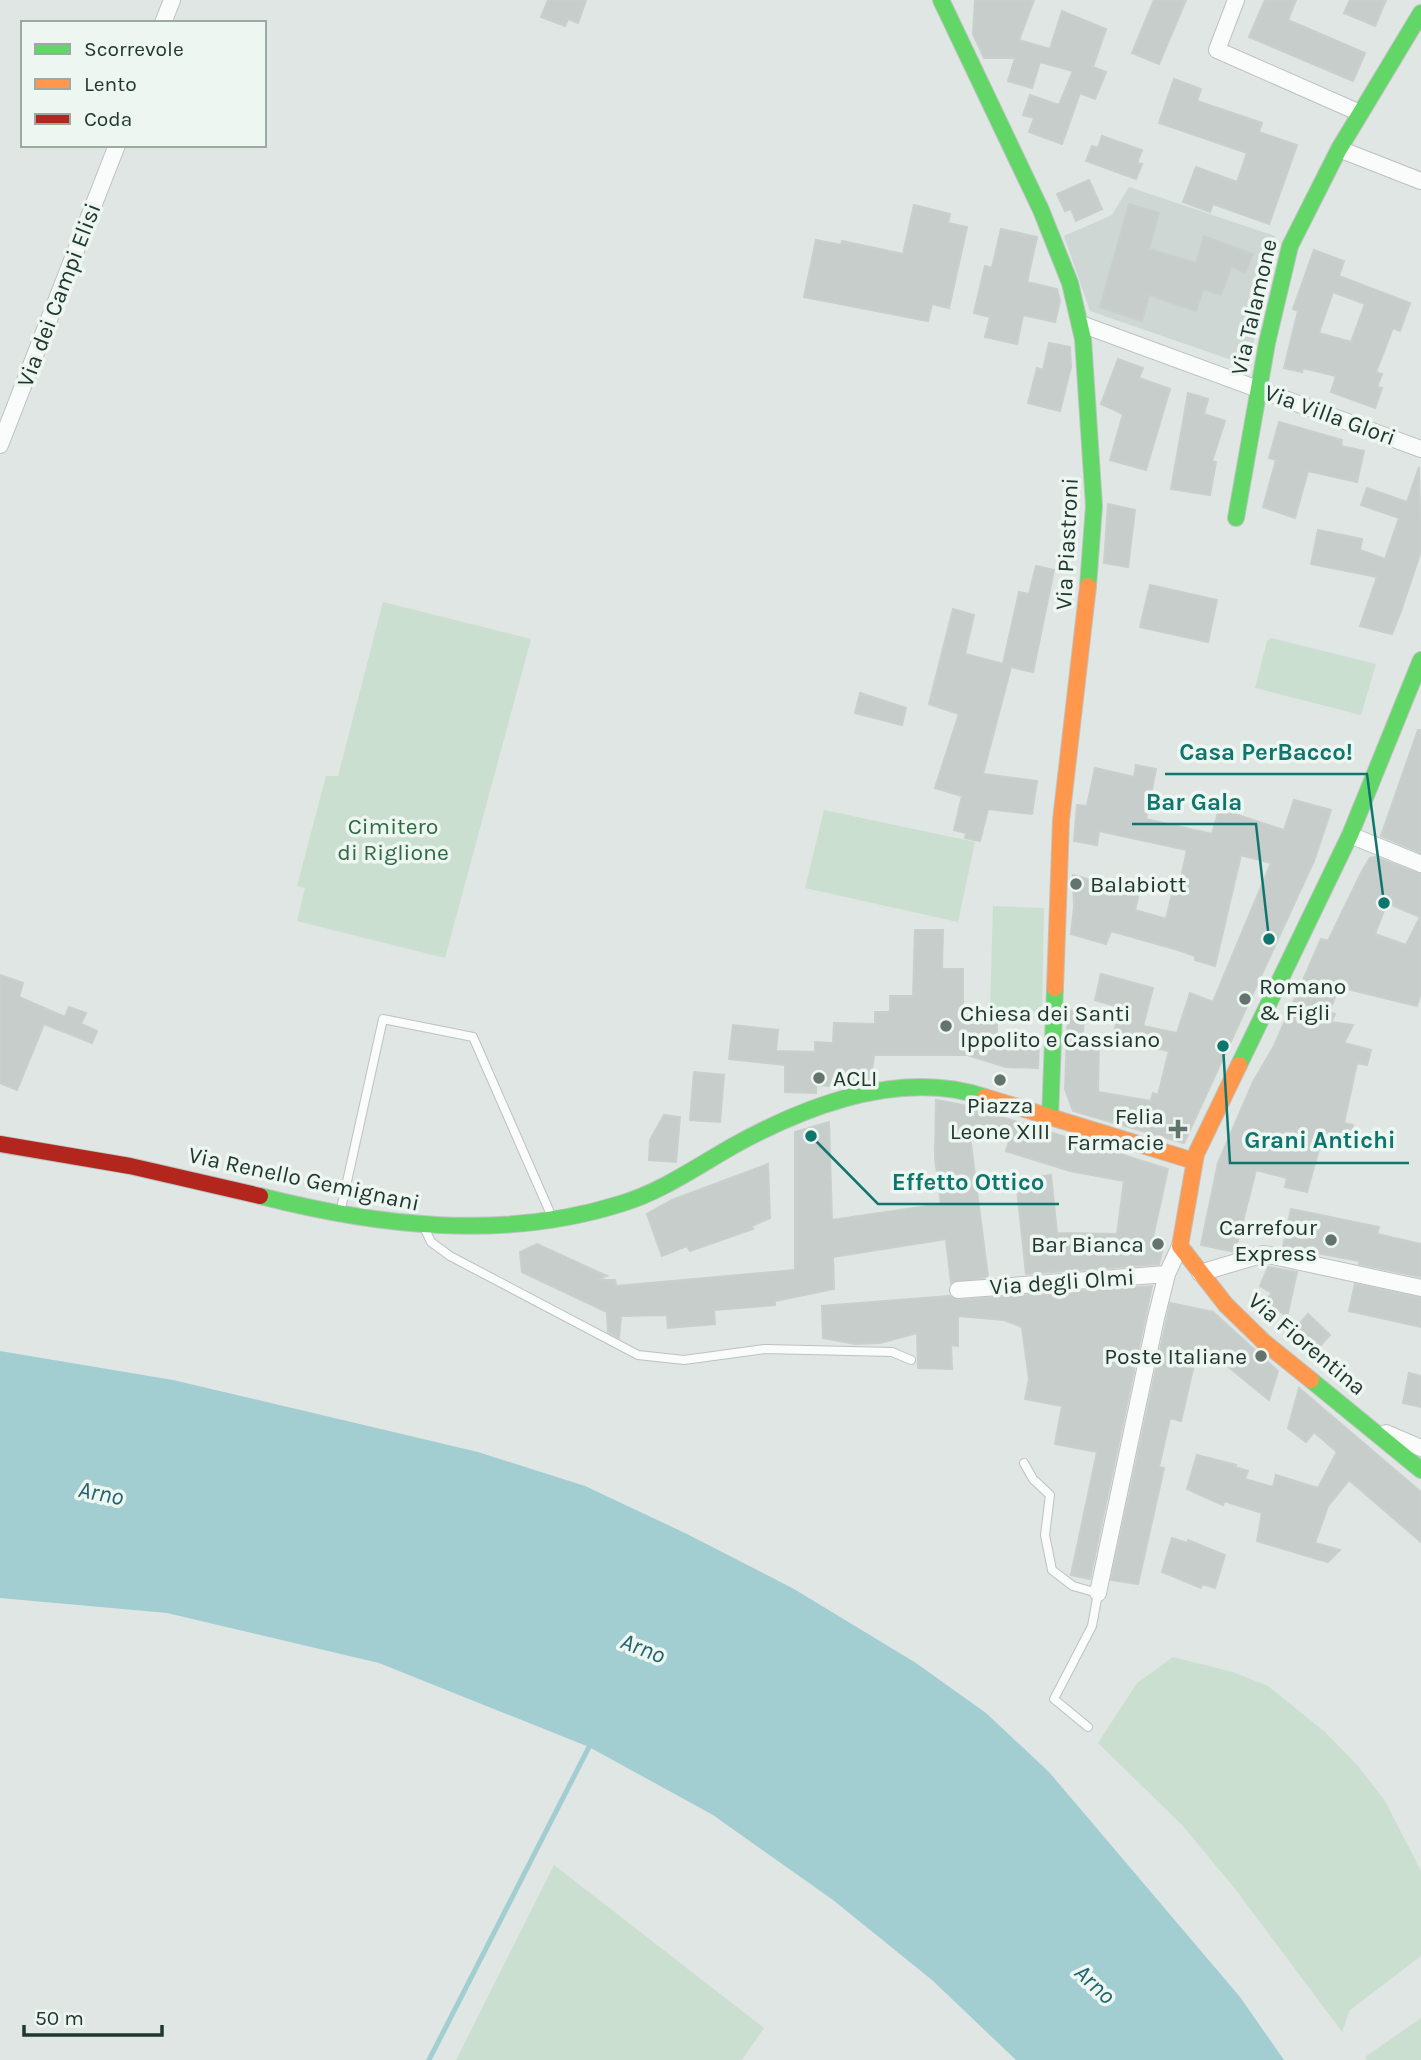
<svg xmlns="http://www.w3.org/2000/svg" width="1421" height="2060" font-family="Karla,sans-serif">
	<rect width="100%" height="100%" fill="#e0e6e3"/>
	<path fill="#ced7d3" d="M1129 187 1275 236 1249 366 1090 311 1064 236 1112 215Z"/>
	<path fill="#cadfcf" d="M383 602 531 639 445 958 297 921 305 888 297 886 326 776H338Z
		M1271 638 1376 664 1361 715 1255 688 1267 641Z
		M824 810 975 842 958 922 805 888Z
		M993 906 1044 908 1042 1011 990 1010Z
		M1173 1657 1233 1672 1268 1686 1325 1732 1358 1766 1385 1801 1421 1871V1956L1350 2010 1342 2032 1236 1890 1183 1826 1098 1743 1137 1683Z
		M554 1865 764 2028 742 2060H456Z
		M1421 2018V2060H1367L1365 2057Z"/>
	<path fill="#a2ced2" d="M0 1351 173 1380 478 1452 585 1486 687 1534 794 1589 916 1663 986 1713 1049 1772 1240 1997 1284 2060H1016L932 1980 833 1900 713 1815 589 1747 379 1663 167 1613 0 1598Z"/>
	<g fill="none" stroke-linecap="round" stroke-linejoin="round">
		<path stroke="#a2ced2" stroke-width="5" d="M429 2060 589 1747"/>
	</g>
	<path fill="#c7cdca" stroke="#c9cfcc" stroke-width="2" fill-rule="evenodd" d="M548 0H586L578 23 568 19 565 26 541 17Z
		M975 0H1034L1019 40 1050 49 1062 11 1106 29 1093 67 1106 72 1095 99 1080 93 1062 144 1029 132 1034 118 1023 115 1030 95 1059 105 1073 71 1040 62 1032 88 1008 81 1015 58H984L973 34Z
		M1154 0H1186L1159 64 1132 53Z
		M1265 0H1296L1288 20 1365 53 1353 81 1249 37Z
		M1350 0H1386L1375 26 1344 13Z
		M1174 79 1201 89 1197 101 1262 123 1259 132 1297 145 1269 224 1213 204 1210 212 1183 202 1196 167 1237 182 1247 153 1159 123Z
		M1102 136 1142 150 1137 163 1142 164 1136 179 1086 161 1092 146 1098 148Z
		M1089 180 1102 209 1076 221 1071 209 1065 211 1057 194Z
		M1129 204 1159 213 1149 249 1196 263 1204 236 1253 254 1245 273 1232 266 1221 295 1203 289 1196 311 1149 295 1142 321 1100 307Z
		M914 205 950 214 948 223 967 227 949 308 932 304 928 321 804 297 816 240 841 245 842 241 903 254Z
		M1001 229 1037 237 1027 282 1057 289 1060 301 1055 322 1023 315 1017 344 985 337 990 317 974 313 985 266 992 268Z
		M1314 250 1344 261 1339 276 1410 303 1400 331 1393 328 1376 372 1382 374 1377 387 1382 388 1375 408 1331 392 1336 376 1303 368 1302 372 1284 368 1298 311 1293 309ZM1333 292 1365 304 1351 342 1319 333Z
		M1049 343 1070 347 1071 367 1060 411 1028 403 1037 368 1043 370Z
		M1118 359 1143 368 1139 378 1170 389 1146 470 1110 460 1123 414 1101 404Z
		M1188 393 1208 399 1204 414 1225 421 1212 461 1216 462 1210 495 1171 489Z
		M1279 422 1342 440 1341 446 1364 451 1357 482 1308 471 1295 518 1263 507 1276 460 1269 458Z
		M1419 467 1421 551 1401 611 1392 634 1360 626 1377 577 1311 564 1318 530 1362 539 1360 550 1385 559 1399 518 1361 505 1367 488 1407 502Z
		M1108 504 1135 510 1128 567 1104 563Z
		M1036 566 1054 570 1033 672 1011 667 983 774 1037 781 1032 814 988 809 980 841 965 838 966 833 954 830 962 796 935 788 959 714 929 704 953 609 974 615 965 654 1003 664 1019 592 1029 594Z
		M1150 585 1217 600 1208 642 1140 627Z
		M860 693 906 708 902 725 855 713Z
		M1418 730H1421V853L1381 836Z
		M1136 765 1156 769 1146 819 1212 834 1219 809 1284 830 1294 800 1331 810 1314 861 1184 1143 1073 1111 1065 1089 1068 1010 1084 1013 1083 1034 1099 1037 1098 1092 1151 1101 1153 1093 1158 1095 1169 1051 1113 1040 1119 1007 1095 1000 1101 974 1153 988 1143 1026 1177 1033 1190 993 1213 1002 1271 863 1241 855 1215 966 1195 960V956L1178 950 1111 931 1106 944 1071 934 1074 907 1073 875 1139 893 1135 910 1166 919 1174 886 1179 887 1187 850 1099 831 1097 845 1074 841 1077 805 1087 806 1095 768 1134 777Z
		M1375 857 1421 874V992L1417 1006 1339 987 1329 1012 1335 1014 1331 1022 1353 1025 1344 1043 1371 1050 1367 1065 1357 1063 1344 1123 1353 1125 1350 1141 1323 1135 1307 1192 1285 1187 1287 1178 1256 1170 1235 1252 1201 1245 1218 1163 1253 1082 1274 1046 1321 939 1328 941 1362 871 1370 858ZM1387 903 1420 917 1406 945 1375 934Z
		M915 930H943L942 969H963V1016H997V1038L1039 1039 1038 1068 1006 1067 967 1055H874L871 1079 832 1081V1086L816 1085V1093L785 1092V1065L729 1059 733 1025 778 1030 776 1051 815 1052V1042L833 1043 834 1023 875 1024V1012H890V996H913Z
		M0 975 23 983 19 997 65 1017 69 1007 86 1013 81 1024 97 1031 92 1043 44 1024 17 1090 0 1083Z
		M694 1072 724 1075 720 1122 690 1120Z
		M936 1100 963 1105 1168 1169 1153 1237 1165 1240 1159 1264 1026 1274 1016 1179 1051 1175 1057 1233 1117 1234 1124 1181 1070 1171 1006 1151 1009 1141 969 1129 988 1277 951 1283 946 1239 833 1257 834 1289 775 1301V1305L714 1310 715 1324 668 1328 667 1315 621 1316 619 1338 608 1332 607 1312 522 1272 520 1252 537 1244 607 1276 596 1280H615L616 1286 795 1270V1132L829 1122 832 1220 941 1204 935 1158Z
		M664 1115 680 1117 676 1162 649 1160 650 1140Z
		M768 1164 770 1218 752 1226 753 1229 690 1251 687 1246 662 1256 647 1214 672 1200Z
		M1291 1209 1379 1227 1377 1234 1421 1244V1277L1359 1264 1360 1261 1283 1247Z
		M1268 1267 1297 1272 1287 1317 1266 1300 1272 1293 1260 1286Z
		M1355 1284 1421 1298V1327L1349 1311Z
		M1152 1286 1090 1579 1071 1575 1097 1452 1055 1444 1062 1406 1025 1399 1029 1379 1022 1327 1004 1320 958 1316V1346L951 1345 952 1369 918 1368 917 1333 880 1343 855 1344 823 1338 822 1306 949 1296 959 1300Z
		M1170 1303 1213 1312 1278 1371 1269 1400 1199 1343 1181 1421 1170 1418 1159 1467 1164 1468 1138 1584 1111 1580Z
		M1308 1314 1330 1335 1310 1357 1288 1336Z
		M1409 1373 1421 1376V1407L1403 1403Z
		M1299 1388 1421 1492V1542L1349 1480 1328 1506 1315 1543 1340 1550 1328 1562 1257 1541 1262 1513 1224 1501 1223 1505 1187 1489 1197 1455 1236 1465 1235 1467 1248 1471 1245 1479 1273 1487 1276 1475 1318 1488 1337 1452 1314 1432 1306 1442 1288 1428Z
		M1172 1538 1187 1543 1188 1540 1225 1555 1215 1588 1202 1584 1201 1588 1162 1572Z"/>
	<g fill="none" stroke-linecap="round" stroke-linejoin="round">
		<defs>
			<path id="lane" d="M340 1213 383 1019 473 1037 552 1217
				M425 1229 431 1242 450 1256 638 1355 684 1360 765 1349 892 1352 911 1360
				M1024 1463 1033 1479 1050 1495 1045 1535 1052 1570 1073 1586 1098 1593 1092 1626 1054 1699 1088 1727"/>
			<path id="street" d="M1236 0 1217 50 1360 113
				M163 23 172 0
				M1339 149 1421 181
				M1081 324 1421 449
				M0 445 117 145
				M1350 835 1421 864
				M1200 1273 1264 1254 1421 1288
				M958 1290 1167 1274
				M1386 1433 1421 1448
				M1098 1593 1156 1318 1167 1274 1180 1246"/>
			<path id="fast" d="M941 0 1041 210 1070 283 1083 339 1094 506 1088 586
				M1236 518 1267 343 1290 246 1339 149 1421 13
				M1239 1065 1350 835 1421 660
				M1050 1118 1055 988
				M260 1196C377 1226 502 1241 620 1204 661 1192 696 1167 733 1146 807 1105 900 1069 985 1097
				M1311 1380 1421 1470"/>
			<path id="slow" d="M1055 988 1061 820 1088 586
				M1239 1065 1196 1154 1180 1246 1226 1305 1264 1342 1311 1380
				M985 1097 1194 1161"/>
			<path id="jam" d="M0 1144 130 1166 260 1196"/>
		</defs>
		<use href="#lane" stroke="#bdc2c0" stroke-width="10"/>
		<use href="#street" stroke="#bdc2c0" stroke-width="18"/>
		<use href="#fast" stroke="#bdc3c0" stroke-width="18"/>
		<use href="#slow" stroke="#bdc3c0" stroke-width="18"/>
		<use href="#jam" stroke="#bdc3c0" stroke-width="18"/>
		<use href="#lane" stroke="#fafbfb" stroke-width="8"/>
		<use href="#street" stroke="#fafbfb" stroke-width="16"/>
		<use href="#fast" stroke="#63d668" stroke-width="16"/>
		<use href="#slow" stroke="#ff974d" stroke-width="16"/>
		<use href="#jam" stroke="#b3261e" stroke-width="16"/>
	</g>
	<g fill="#63746f" stroke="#eef6f1" stroke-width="2.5">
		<circle cx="1076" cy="884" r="7"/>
		<circle cx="1245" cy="999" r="7"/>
		<circle cx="946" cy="1026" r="7"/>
		<circle cx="819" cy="1078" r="7"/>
		<circle cx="1000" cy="1080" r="7"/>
		<path d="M1174.5 1118.5h7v7h7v7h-7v7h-7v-7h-7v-7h7z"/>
		<circle cx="1331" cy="1240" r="7"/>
		<circle cx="1158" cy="1244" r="7"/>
		<circle cx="1261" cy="1356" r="7"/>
	</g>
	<g text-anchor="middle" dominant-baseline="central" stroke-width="7" stroke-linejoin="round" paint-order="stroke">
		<g font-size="23" fill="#203730" stroke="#eef6f1">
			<text transform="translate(59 295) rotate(-69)">Via dei Campi Elisi</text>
			<text transform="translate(1254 307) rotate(-77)">Via Talamone</text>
			<text transform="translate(1330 415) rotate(20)">Via Villa Glori</text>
			<text transform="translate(1067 544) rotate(-87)">Via Piastroni</text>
			<text transform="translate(304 1179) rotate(12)">Via Renello Gemignani</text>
			<text transform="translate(1062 1282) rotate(-4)">Via degli Olmi</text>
			<text transform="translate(1307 1344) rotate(40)">Via Fiorentina</text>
		</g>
		<g font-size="23" fill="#2e6b43" stroke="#eef6f1">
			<text x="393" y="826">Cimitero<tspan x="393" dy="26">di Riglione</tspan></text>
		</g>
		<g font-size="23" fill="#203730" stroke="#eef6f1" text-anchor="start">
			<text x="1090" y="884">Balabiott</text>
			<text x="1259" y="986">Romano<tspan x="1259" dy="26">&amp; Figli</tspan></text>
			<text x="960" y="1013">Chiesa dei Santi<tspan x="960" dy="26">Ippolito e Cassiano</tspan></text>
			<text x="833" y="1078">ACLI</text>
			<text x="1000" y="1105" text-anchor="middle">Piazza<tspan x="1000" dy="26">Leone XIII</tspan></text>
			<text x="1164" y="1116" text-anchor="end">Felia<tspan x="1164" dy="26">Farmacie</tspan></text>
			<text x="1317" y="1227" text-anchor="end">Carrefour<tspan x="1317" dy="26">Express</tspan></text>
			<text x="1144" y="1244" text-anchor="end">Bar Bianca</text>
			<text x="1247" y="1356" text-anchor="end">Poste Italiane</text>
		</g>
		<g font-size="24" font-style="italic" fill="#1f646e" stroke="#eef6f1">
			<text transform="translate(101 1493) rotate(11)">Arno</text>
			<text transform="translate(643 1648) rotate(21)">Arno</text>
			<text transform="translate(1095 1984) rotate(43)">Arno</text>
		</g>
	</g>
	<path fill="none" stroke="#0f766e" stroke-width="2.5" d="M1384 903L1367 774H1165M1269 939L1256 824H1132M1223 1046L1230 1163H1409M811 1136L878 1204H1059"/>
	<g fill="#0f766e" stroke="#eef6f1" stroke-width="2.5">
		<circle cx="1384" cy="903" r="7"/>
		<circle cx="1269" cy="939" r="7"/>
		<circle cx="1223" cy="1046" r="7"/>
		<circle cx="811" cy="1136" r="7"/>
	</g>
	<g font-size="24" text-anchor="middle" font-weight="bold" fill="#0f766e" stroke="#eef6f1" stroke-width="7" stroke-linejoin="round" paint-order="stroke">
		<text x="1266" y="760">Casa PerBacco!</text>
		<text x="1194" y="810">Bar Gala</text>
		<text x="1320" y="1148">Grani Antichi</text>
		<text x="968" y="1190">Effetto Ottico</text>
	</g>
	<rect x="21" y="21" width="245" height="126" fill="#eef6f1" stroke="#9caaa4" stroke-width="2"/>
	<rect x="35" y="44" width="35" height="10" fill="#63d668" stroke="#9caaa4" stroke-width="2"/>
	<text x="84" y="56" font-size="21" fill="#203730">Scorrevole</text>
	<rect x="35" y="79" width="35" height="10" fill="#ff974d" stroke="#9caaa4" stroke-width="2"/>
	<text x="84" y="91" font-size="21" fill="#203730">Lento</text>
	<rect x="35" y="114" width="35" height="10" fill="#b3261e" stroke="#9caaa4" stroke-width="2"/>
	<text x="84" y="126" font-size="21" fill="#203730">Coda</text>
	<path d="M24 2025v10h138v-10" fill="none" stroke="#203730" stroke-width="3.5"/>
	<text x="35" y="2025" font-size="21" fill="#203730" stroke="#eef6f1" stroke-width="5" paint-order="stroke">50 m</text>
</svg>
